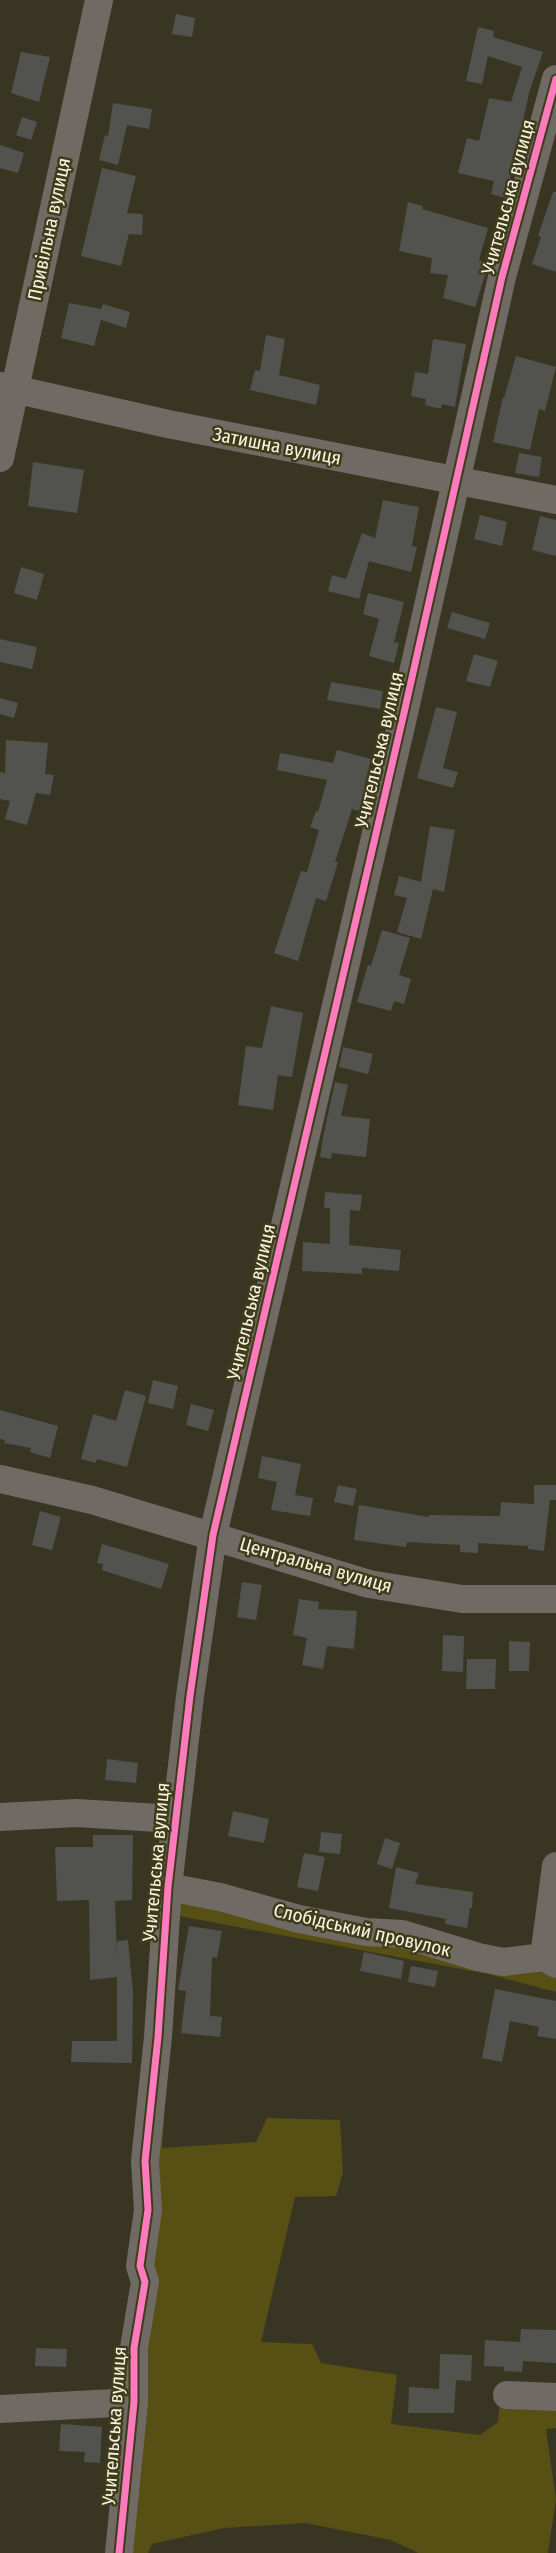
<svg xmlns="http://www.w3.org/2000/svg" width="556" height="2553" font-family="'Fira Sans Condensed',sans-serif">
	<rect width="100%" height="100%" fill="#383623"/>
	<path fill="#574f13" d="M181 1902 556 1969V1992L488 1974 179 1916 162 2148 256 2142 267 2118 340 2120 343 2173 336 2196 295 2197 261 2342 312 2344 321 2363 397 2375 391 2424 480 2435 498 2422 500 2400 556 2406V2428L546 2429 556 2499 548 2553H418L391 2540 305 2523 224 2528 152 2544 148 2553H118L149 2144Z"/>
	<path fill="#52524f" d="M176 14 195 18 192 37 172 34Z
		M478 27 494 31 493 37 543 52 529 93 506 198 491 194 494 181 458 173 467 138 479 141 489 98 511 102 522 67 488 56 482 84 466 81Z
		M21 52 50 57 39 102 11 93Z
		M113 103 152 109 149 129 127 125 118 165 99 160 105 135 108 136Z
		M22 117 37 122 31 140 16 135Z
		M0 145 24 153 18 173 0 168Z
		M102 168 136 176 127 213 143 214 142 235 129 234 121 266 81 256Z
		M553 192H556V272L532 264 541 237 538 236Z
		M408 202 423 206 422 209 488 228 479 260 489 263 475 307 443 298 448 275 430 273 432 258 399 251Z
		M69 303 101 309 103 304 130 312 126 328 101 320 94 346 61 338Z
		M266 335 285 339 279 375 320 385 316 405 250 390 255 370 260 371Z
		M433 339 466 344 455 407 442 404 441 409 425 405 426 399 411 396 415 372 428 374Z
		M516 356 556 367 545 411 539 409 530 450 493 442 503 397 504 398Z
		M519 453 542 457 539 477 515 473Z
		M33 462 84 470 77 513 28 506Z
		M383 500 419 507 412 546 417 547 411 572 369 561 359 599 328 591 332 575 346 579 362 533 375 538Z
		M480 515 507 522 502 546 474 539Z
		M540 516 556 520V556L532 550Z
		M21 567 44 574 37 600 14 593Z
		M368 593 404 602 394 642 399 643 394 663 369 656 379 619 363 614Z
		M452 612 490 623 485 639 447 628Z
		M0 639 37 647 32 669 0 662Z
		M474 654 498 661 490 687 466 681Z
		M331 682 383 691 380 709 327 700Z
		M0 698 18 703 14 718 0 714Z
		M436 707 457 712 443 768 458 772 453 788 417 778Z
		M6 740 48 743 45 774 54 775 50 795 36 793 27 825 5 819 10 801 0 799V772L5 773Z
		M337 750 371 759 364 787 366 788 360 811 352 809 335 862H338L326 901 316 898 298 961 274 953 301 871 307 872 319 830 310 827 316 811 318 812 327 780 277 770 280 753 333 763Z
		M430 826 455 830 444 892 433 889 421 939 397 932 407 898 394 895 399 876 421 882Z
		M382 930 410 938 399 975 411 979 404 1004 394 1001 391 1011 357 1002 368 965 371 966Z
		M271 1006 303 1013 292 1077 278 1075 273 1110 238 1105 246 1046 262 1048Z
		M343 1047 373 1054 368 1074 339 1067Z
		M335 1082 348 1085 341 1116 370 1119 366 1157 332 1153 331 1159 320 1157 323 1137Z
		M325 1192 362 1195 360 1211 350 1210 349 1245 401 1250 399 1271 362 1268V1274L302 1271 303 1242 330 1244V1208H324Z
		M153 1380 178 1386 173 1409 148 1403Z
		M125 1390 146 1396 127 1467 97 1459 96 1463 81 1459 93 1414 116 1421Z
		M191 1404 214 1410 208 1431 186 1425Z
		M0 1410 58 1426 50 1458 30 1452 31 1448 4 1443 5 1440 0 1439Z
		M262 1456 301 1464 295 1495 313 1498 310 1516 271 1510 277 1482 258 1478Z
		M338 1485 357 1489 353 1506 334 1502Z
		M534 1485H556V1500H550L544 1551 528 1549V1546L478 1543V1553L460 1552V1545L407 1542 406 1547 354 1540 359 1505 429 1517V1515L500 1516 501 1502 534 1504Z
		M40 1511 61 1517 52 1550 32 1545Z
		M102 1544 169 1564 161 1589 102 1570 103 1564 97 1563Z
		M242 1582 262 1585 256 1620 237 1617Z
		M299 1599 319 1602 318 1609 357 1611 354 1649 327 1646 323 1669 302 1665 307 1638 293 1635Z
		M443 1635 464 1636 463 1672 442 1671Z
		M509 1641 530 1642 529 1671H509Z
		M467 1659H496L495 1689H466Z
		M107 1759 138 1763 136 1783 105 1780Z
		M233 1811 269 1819 264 1843 228 1836Z
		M321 1832 342 1834 340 1854 319 1852Z
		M93 1835H133L132 1900 115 1901 117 1958V1941L128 1940 133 1992 132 2063 71 2062 72 2041H117V1977L90 1980 89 1900 57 1901 55 1847H93Z
		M385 1838 400 1843 392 1869 377 1864Z
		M304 1853 325 1857 318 1891 297 1887Z
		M396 1867 419 1873 415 1884 473 1892 472 1908H470L467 1928 445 1924 446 1919 389 1908Z
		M189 1926 222 1931 217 1958 212 1957 210 2016 222 2017 220 2037 181 2033 186 1991 178 1990Z
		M364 1952 404 1961 401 1979 360 1971Z
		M411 1966 438 1971 435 1987 408 1982Z
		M495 1989 556 2001V2039L537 2036 539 2027 510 2021 502 2062 482 2058Z
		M521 2329 556 2330V2363L523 2361 522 2372 504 2371V2367L484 2366 485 2340 520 2342Z
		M36 2348 67 2349 66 2367 35 2366Z
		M440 2354 472 2355 471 2381 456 2380 454 2413H408L409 2387 439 2389Z
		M61 2424 102 2427 100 2463 84 2462 85 2452 59 2451Z"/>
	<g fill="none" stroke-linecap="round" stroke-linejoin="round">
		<path stroke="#6f6a64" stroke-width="28" d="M0 386 168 424 556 500
			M0 458 99 0
			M0 1479 92 1500 369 1584 462 1599H556
			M0 1817 76 1813 175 1819
			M168 1887 220 1897 299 1919 366 1932 402 1934 478 1957 503 1962 544 1957 556 1964
			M544 1957 556 1866
			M507 2395 556 2397
			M0 2409 134 2402
			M119 2553 134 2402V2348L145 2282 140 2266 148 2210 145 2161 158 2037 168 1887 190 1696 213 1535 404 713 502 277 556 79"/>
		<defs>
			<path id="cycleway" d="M119 2553 134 2402V2348L145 2282 140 2266 148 2210 145 2161 158 2037 168 1887 190 1696 213 1535 404 713 502 277 556 79"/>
		</defs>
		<use href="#cycleway" stroke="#403c1b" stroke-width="11"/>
		<use href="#cycleway" stroke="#fd7abc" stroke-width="7"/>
	</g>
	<g text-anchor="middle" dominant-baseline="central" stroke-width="5" stroke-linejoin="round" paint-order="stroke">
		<g font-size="19" fill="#f7f5e2" stroke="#403c1b">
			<text transform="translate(508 197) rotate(-75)">Учительська вулиця</text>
			<text transform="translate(49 229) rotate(-78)">Привільна вулиця</text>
			<text transform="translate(277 446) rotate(11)">Затишна вулиця</text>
			<text transform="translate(379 750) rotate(-77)">Учительська вулиця</text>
			<text transform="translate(251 1302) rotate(-77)">Учительська вулиця</text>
			<text transform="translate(316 1565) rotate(16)">Центральна вулиця</text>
			<text transform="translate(156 1862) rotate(-85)">Учительська вулиця</text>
			<text transform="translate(362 1930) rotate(13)">Слобідський провулок</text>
			<text transform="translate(114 2426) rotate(-86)">Учительська вулиця</text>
		</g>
	</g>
</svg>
